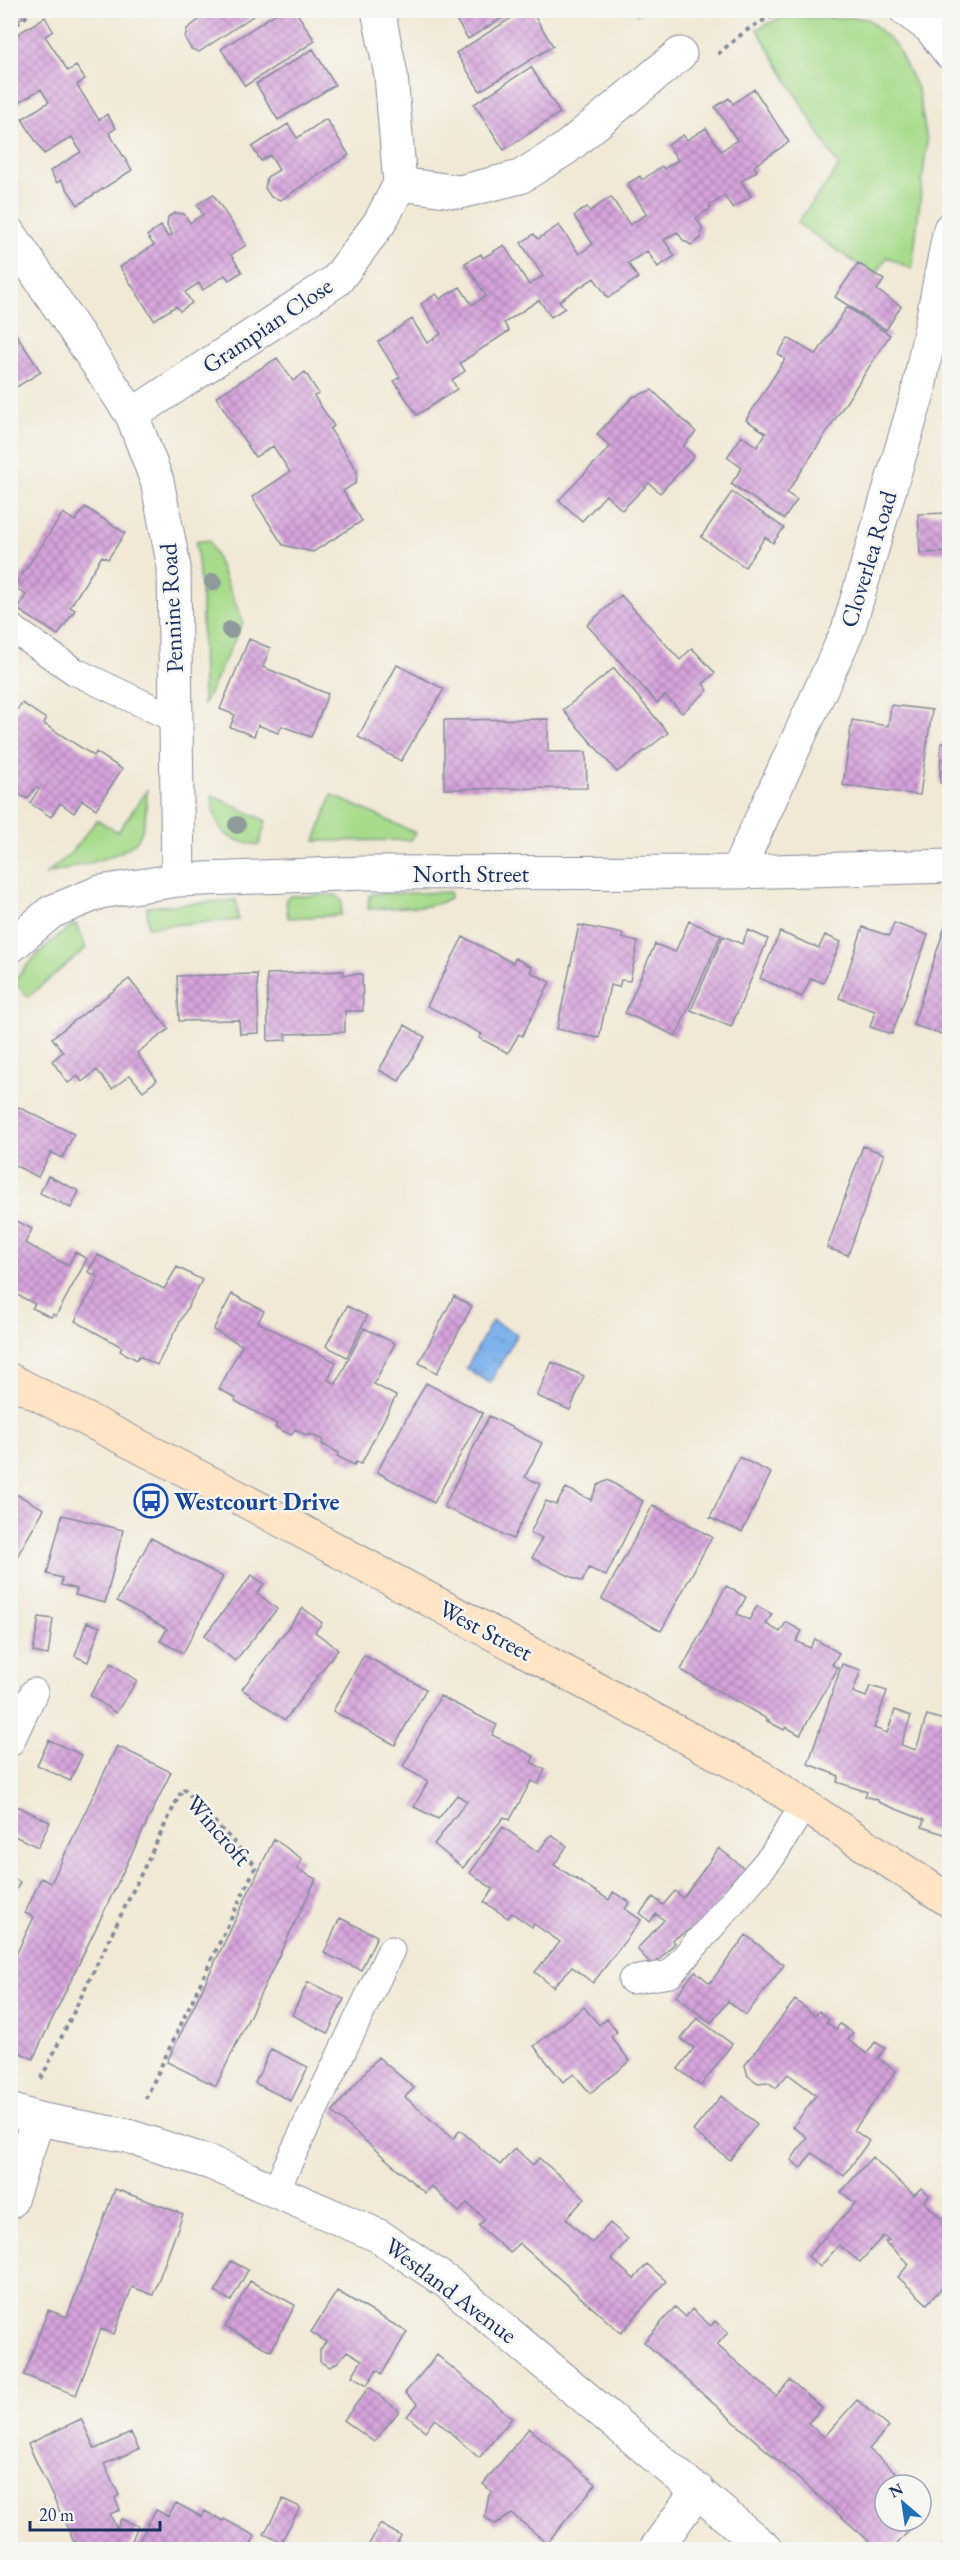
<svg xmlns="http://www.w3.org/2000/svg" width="960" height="2560" font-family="'EB Garamond',serif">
	<defs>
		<pattern id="water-ripples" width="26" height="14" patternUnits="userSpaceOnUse" patternTransform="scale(1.5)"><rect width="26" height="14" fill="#7fb3ec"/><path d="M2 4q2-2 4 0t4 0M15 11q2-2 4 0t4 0" fill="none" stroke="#6792c2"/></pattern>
		<pattern id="building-cross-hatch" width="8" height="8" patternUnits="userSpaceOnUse" patternTransform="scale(1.5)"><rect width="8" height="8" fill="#d6a3db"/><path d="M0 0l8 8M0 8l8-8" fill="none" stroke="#ad85b5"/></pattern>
	</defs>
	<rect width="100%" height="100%" fill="#f6f6f2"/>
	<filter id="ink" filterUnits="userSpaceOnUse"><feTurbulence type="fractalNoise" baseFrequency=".0167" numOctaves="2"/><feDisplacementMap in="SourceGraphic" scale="12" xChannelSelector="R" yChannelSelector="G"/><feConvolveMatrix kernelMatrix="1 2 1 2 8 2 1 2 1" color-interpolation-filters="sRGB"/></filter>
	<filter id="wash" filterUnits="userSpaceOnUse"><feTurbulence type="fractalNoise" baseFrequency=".008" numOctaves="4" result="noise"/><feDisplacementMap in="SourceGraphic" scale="24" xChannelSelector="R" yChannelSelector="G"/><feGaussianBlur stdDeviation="1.35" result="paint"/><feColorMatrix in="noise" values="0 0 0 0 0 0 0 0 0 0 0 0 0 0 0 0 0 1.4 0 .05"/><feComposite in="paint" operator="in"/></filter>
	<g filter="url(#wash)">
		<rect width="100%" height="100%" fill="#f1e9d5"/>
		<path fill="#a7db8b" stroke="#618574" stroke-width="1.5" d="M846 17 868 19 896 46 918 90 927 141 912 269 887 257 875 276 797 223 839 167 757 29C764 26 771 22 779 19 801 13 824 22 846 17Z
			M209 540 243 622 203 706 202 603 196 542Z
			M147 790C146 806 147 827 137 840 124 858 67 868 45 875L72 852 97 820 118 832Z
			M211 795 266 821 259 845C222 839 217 832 211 795Z
			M332 795 416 833 411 840 315 841Z
			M450 892V898L437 904 426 906 368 909 369 896 373 894Z
			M336 895 342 900 341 915 288 918 286 899 290 896Z
			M236 900 238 920 148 927 147 907Z
			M76 924 86 948 28 997 14 982C31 959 51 939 76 924Z"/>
		<path fill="url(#water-ripples)" stroke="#4d71a5" stroke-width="1.5" d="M492 1321 517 1334 490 1383 466 1369Z"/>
		<g id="blocks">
			<path fill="url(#building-cross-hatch)" d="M10 10H19L23 17 10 25Z
				M194 10H262L199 52 191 49 185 38 187 29 200 19Z
				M281 10H295L315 41 245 86 221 49Z
				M450 10H515L468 39Z
				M524 10H531L553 46 480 91 456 53Z
				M634 10H647L637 16Z
				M45 17 53 31 45 36 68 71 76 66 85 79 77 85 99 120 107 114 116 128 109 133 132 170 78 205 61 180 57 183 50 171 81 152 72 137 44 154 22 119 49 102 41 89 13 106 10 101V39Z
				M313 49 335 85 278 120 256 84Z
				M531 67 560 113 504 150 474 104Z
				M754 89 789 142 754 166 757 171 741 181 751 196 733 208 724 196 709 206 711 208 696 218 702 227 701 238 691 245 683 240 677 232 664 240 675 256 658 267 647 251 628 263 638 278 608 298 594 278 559 301 565 308 551 317 539 300 504 323 509 331 460 363 465 371 452 380 457 389 417 415 394 381 400 377 378 342 412 319 427 343 441 334 421 304 436 294 440 299 460 287 472 305 486 296 465 263 481 254 483 258 504 245 529 285 543 276 521 243 534 234 538 239 559 225 579 254 593 244 574 216 587 207 590 211 611 197 630 225 647 214 627 184 640 176 642 180 662 166 664 169 678 160 668 145 683 135 687 140 706 128 721 151 737 140 715 107 729 98 733 104Z
				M326 119 349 155 281 200 271 197 265 188 267 177 279 170 270 155 261 161 252 147 288 124 297 138Z
				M213 194 246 245 231 255 242 272 229 280 225 275 203 290 199 283 185 292 192 303 180 311 176 306 154 320 120 267 154 245 147 236 161 226 168 237 172 234 167 226 168 217 175 213 184 214 190 223 203 214 197 205Z
				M858 263 884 280 877 290 901 306 886 330 835 297Z
				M847 307 890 335 787 493 797 500 784 519 731 484 742 468 727 457 742 436 757 447 766 433 746 420 785 359 778 354 788 338 816 355Z
				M10 325 41 372 10 391Z
				M277 358 293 381 305 372 319 394 314 396 334 426 330 429 357 471 356 483 343 491 362 521 313 552 283 545 252 497 290 472 273 446 255 457 216 397Z
				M652 390 696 432 683 446 694 456 660 493 649 483 622 510 606 495 582 521 559 500 610 447 597 434 633 397Z
				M732 492 784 528 773 543 765 537 745 567 701 537Z
				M85 507 125 533 108 559 102 556 70 607 75 610 58 635 17 609 26 595 14 587 63 513 75 521Z
				M950 513V552L920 553 918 514Z
				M621 595 680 660 692 648 715 673 703 684 708 690 682 713 665 695 657 703 587 625Z
				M249 639 270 648 263 667 328 694 311 737 282 726 278 733 258 725 254 736 230 727 235 715 220 709Z
				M397 665 444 689 401 761 358 737Z
				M614 668 668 733 617 772 563 710Z
				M22 703 46 719 44 724 94 756 96 752 122 769 96 809 82 800 74 813 60 803 51 817 30 803 39 789 36 787 27 799 10 789V720Z
				M891 705 932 710 920 795 843 785 852 720 888 726Z
				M548 719V752H586L587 788 444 789V720Z
				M941 743H950V783H940Z
				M689 921 721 935 676 1036 625 1013 655 944 675 952Z
				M894 923 928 935 892 1034 870 1027 875 1011 839 998 863 927 889 936Z
				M946 923 950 924V1030L948 1036 913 1025Z
				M579 925 623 934 622 938 638 942 630 981 621 980 619 987 610 985 599 1038 557 1029Z
				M748 930 768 939 731 1027 691 1010 723 936 742 944Z
				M780 932 819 948 825 935 841 942 823 983 811 978 802 997 760 978Z
				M463 937 513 963 515 958 532 967 530 972 550 982 522 1036 519 1034 508 1053 479 1038 482 1034 427 1006Z
				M344 971V975L362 974 363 1011H345V1032L285 1034 286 1040 268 1041 267 974Z
				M257 974 259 1033 240 1034 239 1020 179 1021 177 976Z
				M129 979 169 1029 137 1053 157 1080 143 1091 130 1075 112 1089 97 1070 82 1082 78 1076 68 1083 52 1061 63 1052 52 1038Z
				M405 1025 425 1037 399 1081 379 1070Z
				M10 1103 74 1134 62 1158 51 1152 38 1177 10 1163Z
				M863 1146 884 1154 848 1255 827 1248Z
				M48 1176 79 1191 71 1208 40 1193Z
				M17 1221 32 1229 25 1243 68 1266 75 1252 87 1259 56 1316 53 1314 51 1317 32 1308 35 1304 10 1291V1233Z
				M98 1255 164 1289 177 1267 202 1280 157 1365 139 1356 137 1360 120 1351 122 1347 75 1321 99 1277 88 1272Z
				M232 1294 264 1311 258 1322 336 1362 328 1380 336 1384 364 1328 395 1343 374 1384 396 1396 361 1464 356 1462 354 1465 337 1456 339 1453 322 1444 323 1440 310 1434 308 1436 295 1429 291 1435 275 1427 277 1424 235 1401 236 1398 219 1389 242 1345 213 1330Z
				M454 1296 472 1306 437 1373 419 1363Z
				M347 1306 367 1316 347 1357 326 1346Z
				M552 1362 584 1376 570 1410 537 1396Z
				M426 1383 483 1413 434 1503 377 1472Z
				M489 1416 542 1443 525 1477 540 1484 513 1539 444 1507Z
				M739 1457 771 1473 742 1532 710 1518Z
				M608 1480 643 1501 606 1576 589 1568 582 1582 532 1558 542 1538 530 1533 546 1501 556 1505 566 1488 591 1500 598 1485Z
				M10 1491 44 1509 10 1569Z
				M653 1505 712 1537 661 1631 602 1599Z
				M62 1515 123 1530 105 1603 75 1595 77 1589 61 1585 62 1578 47 1574Z
				M151 1538 223 1577 183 1653 160 1641 167 1629 117 1601Z
				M252 1575 264 1584 257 1593 277 1609 235 1661 204 1636Z
				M726 1586 746 1597 737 1614 749 1620 757 1606 772 1614 766 1624 780 1632 786 1622 802 1631 796 1641 810 1648 815 1639 839 1653 832 1665 838 1668 800 1735 786 1727 784 1730 767 1721 769 1720 681 1670Z
				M303 1608 322 1623 315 1632 338 1649 285 1720 242 1689Z
				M39 1617 53 1619 48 1655 33 1652Z
				M87 1622 100 1627 88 1662 75 1656Z
				M364 1655 426 1689 395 1745 333 1711Z
				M111 1663 137 1681 116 1713 90 1695Z
				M842 1664 861 1670 853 1692 866 1697 870 1686 887 1691 874 1728 887 1733 895 1710 911 1716 901 1745 916 1750 927 1715 950 1722V1836L922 1827 924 1820 878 1802V1800L865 1796 867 1792 837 1782 839 1776 808 1764Z
				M440 1696 497 1725 492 1735 534 1756 531 1762 545 1770 538 1784 531 1781 510 1820 504 1817 463 1868 434 1844 467 1801 457 1795 438 1819 414 1807 428 1781 403 1767Z
				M49 1740 82 1755 70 1781 37 1765Z
				M117 1746 171 1772 33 2059 10 2048V1967L34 1917 25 1913 41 1878 51 1883Z
				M17 1806 50 1822 38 1847 10 1834V1820Z
				M503 1827 538 1852 551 1835 567 1846 554 1865 609 1900 613 1892 630 1902 625 1909 641 1920 593 1983 572 1967 553 1987 535 1972 560 1942 534 1924 532 1927 512 1913 508 1918 484 1902 493 1889 470 1873Z
				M274 1839 302 1859 297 1869 316 1879 216 2086 167 2062Z
				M719 1848 745 1869 706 1920 672 1940 675 1943 653 1966 637 1949 664 1920 656 1914 650 1922 640 1913 653 1897 663 1905 675 1891 683 1898Z
				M10 1877 20 1882 10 1902Z
				M340 1918 377 1936 361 1970 324 1953Z
				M746 1935 784 1965 746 2015 728 2001 711 2023 676 1996 695 1971 710 1983Z
				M308 1982 344 1999 328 2033 292 2015Z
				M795 2000 815 2015 819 2011 829 2019 826 2022 836 2029 840 2024 853 2033 848 2040 867 2054 875 2042 885 2048 878 2058 896 2071 854 2130 869 2141 844 2176 812 2153 801 2168 791 2160 807 2137 793 2127 816 2095 788 2074 776 2088 768 2082 758 2083 748 2076 745 2065Z
				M584 2007 599 2025 607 2019 617 2032 611 2037 630 2061 590 2093 574 2074 563 2082 534 2046Z
				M697 2018 732 2044 701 2086 678 2069 694 2048 681 2039Z
				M271 2049 308 2067 291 2101 255 2083Z
				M378 2057 414 2088 405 2097 453 2139 460 2130 500 2165 515 2148 533 2165 539 2158 585 2198 566 2219 592 2243 610 2223 628 2239 611 2259 634 2279 647 2264 666 2281 621 2333 519 2243 510 2253 479 2226 485 2219 467 2203 459 2212 431 2186 425 2193 332 2112Z
				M721 2096 757 2124 730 2160 693 2131Z
				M872 2157 914 2195 921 2188 929 2195 924 2202 942 2219 950 2211V2255L944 2262 950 2267V2279L927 2304 898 2277 909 2264 885 2242 889 2240 883 2236 860 2262 839 2245 820 2267 808 2256 855 2203 841 2192Z
				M115 2189 183 2214 153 2295 132 2287 114 2334 101 2329 76 2395 24 2375 48 2310 67 2317Z
				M231 2261 248 2270 231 2301 215 2292Z
				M250 2281 295 2305 271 2351 225 2327Z
				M337 2291 407 2332 382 2374 377 2370 367 2385 352 2376 362 2360 347 2351 338 2362 330 2367 320 2362V2350L326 2342 311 2332Z
				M675 2307 686 2317 692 2309 711 2326 715 2321 728 2332 717 2345 776 2396 790 2380 822 2408 808 2423 824 2437 857 2400 889 2427 869 2449 900 2476 892 2485H885V2521H917L892 2550H879L644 2342Z
				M437 2355 512 2418 479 2458 435 2419 425 2431 407 2416 418 2404 405 2393Z
				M369 2387 399 2411 374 2442 344 2420Z
				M81 2419 95 2449 131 2433 139 2449 104 2464 119 2495 115 2498 120 2510 110 2514 117 2529 121 2519 138 2526 128 2550H83L79 2547 76 2541 74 2542 28 2444Z
				M529 2428 596 2484 547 2543 512 2514 495 2524 485 2517 489 2495 492 2492 483 2484Z
				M283 2499 300 2507 281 2542 264 2534Z
				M176 2503 202 2517 205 2511 223 2521 224 2519 255 2536 248 2550H134L156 2510 168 2516Z
				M380 2524 401 2536 393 2550H366Z
				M946 2541 950 2544V2550H939Z"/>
		</g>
	</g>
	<g filter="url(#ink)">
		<use href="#blocks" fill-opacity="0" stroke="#868c9a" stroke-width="1.5"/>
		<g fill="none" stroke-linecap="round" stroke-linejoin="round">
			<defs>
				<path id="lane" d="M10 627 74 671 175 719
					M10 1743 34 1692
					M632 1980 670 1974 773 1855 804 1805
					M275 2191 391 1950"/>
				<path id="street" d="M906 10 930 27 950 53
					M400 184 460 192 520 177 565 149 680 54
					M10 234 132 415 157 481 174 567 178 880
					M132 415 337 280 380 222 400 184 391 75 378 10
					M737 872 848 630 918 393 950 229
					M10 947 51 912 100 892 178 880 365 873 737 872 950 866
					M10 2110 38 2119 128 2136 211 2163 379 2236 451 2285 767 2550
					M10 2202 38 2119
					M655 2550 698 2490"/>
				<path id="secondary" d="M10 1380 234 1495 761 1777 950 1901"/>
			</defs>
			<use href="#lane" stroke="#868c9a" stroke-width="29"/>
			<use href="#street" stroke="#868c9a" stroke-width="35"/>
			<use href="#secondary" stroke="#868c9a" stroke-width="35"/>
			<path stroke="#868c9a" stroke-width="4" stroke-dasharray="4.5 4.5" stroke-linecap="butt" d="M10 30 34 10
				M718 54C735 40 754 21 776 16 801 10 829 22 854 10
				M41 2079 183 1788 256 1866 145 2100"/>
			<use href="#lane" stroke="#fff" stroke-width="27"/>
			<use href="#street" stroke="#fff" stroke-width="33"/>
			<use href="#secondary" stroke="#ffe4c6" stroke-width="33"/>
		</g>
		<g fill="#8f9a9a">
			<circle cx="213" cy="582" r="9"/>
			<circle cx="230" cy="630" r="9"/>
			<circle cx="237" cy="825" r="9"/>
		</g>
	</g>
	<defs>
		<symbol id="bus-ring" viewBox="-11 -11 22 22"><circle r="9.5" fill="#f6f6f2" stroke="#1a4fb4" stroke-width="1.5"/><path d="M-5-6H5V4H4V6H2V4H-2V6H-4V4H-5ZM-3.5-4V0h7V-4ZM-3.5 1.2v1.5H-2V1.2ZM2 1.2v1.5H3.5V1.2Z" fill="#1a4fb4"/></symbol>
	</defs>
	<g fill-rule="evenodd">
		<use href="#bus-ring" x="132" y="1482" width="38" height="38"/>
	</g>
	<g text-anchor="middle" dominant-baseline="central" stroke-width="5" stroke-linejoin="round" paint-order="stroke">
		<g font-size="24" fill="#1b2f5e" stroke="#f6f6f2">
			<text transform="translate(267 325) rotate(-34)">Grampian Close</text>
			<text transform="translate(868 559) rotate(-73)">Cloverlea Road</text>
			<text transform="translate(171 608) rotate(-93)">Pennine Road</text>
			<text x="471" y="873">North Street</text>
			<text transform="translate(486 1630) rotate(28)">West Street</text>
			<text transform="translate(219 1830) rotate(49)">Wincroft</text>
			<text transform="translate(451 2290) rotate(37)">Westland Avenue</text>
		</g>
		<g font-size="24" font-weight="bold" fill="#164399" stroke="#f6f6f2" text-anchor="start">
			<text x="174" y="1501">Westcourt Drive</text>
		</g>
	</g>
	<rect width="960" height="2560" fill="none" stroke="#f6f6f2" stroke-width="36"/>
	<g transform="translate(903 2503) rotate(331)"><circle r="28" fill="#f6f6f2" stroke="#9ea6b7" stroke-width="1.5"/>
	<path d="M0-4.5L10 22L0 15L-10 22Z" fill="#1f6fb2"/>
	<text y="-9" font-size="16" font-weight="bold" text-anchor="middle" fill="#1b2f5e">N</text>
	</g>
	<path d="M30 2521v9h130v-9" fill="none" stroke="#1b2f5e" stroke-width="3"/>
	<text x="39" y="2521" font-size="18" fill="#1b2f5e" stroke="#f6f6f2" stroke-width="4.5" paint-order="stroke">20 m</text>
</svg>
